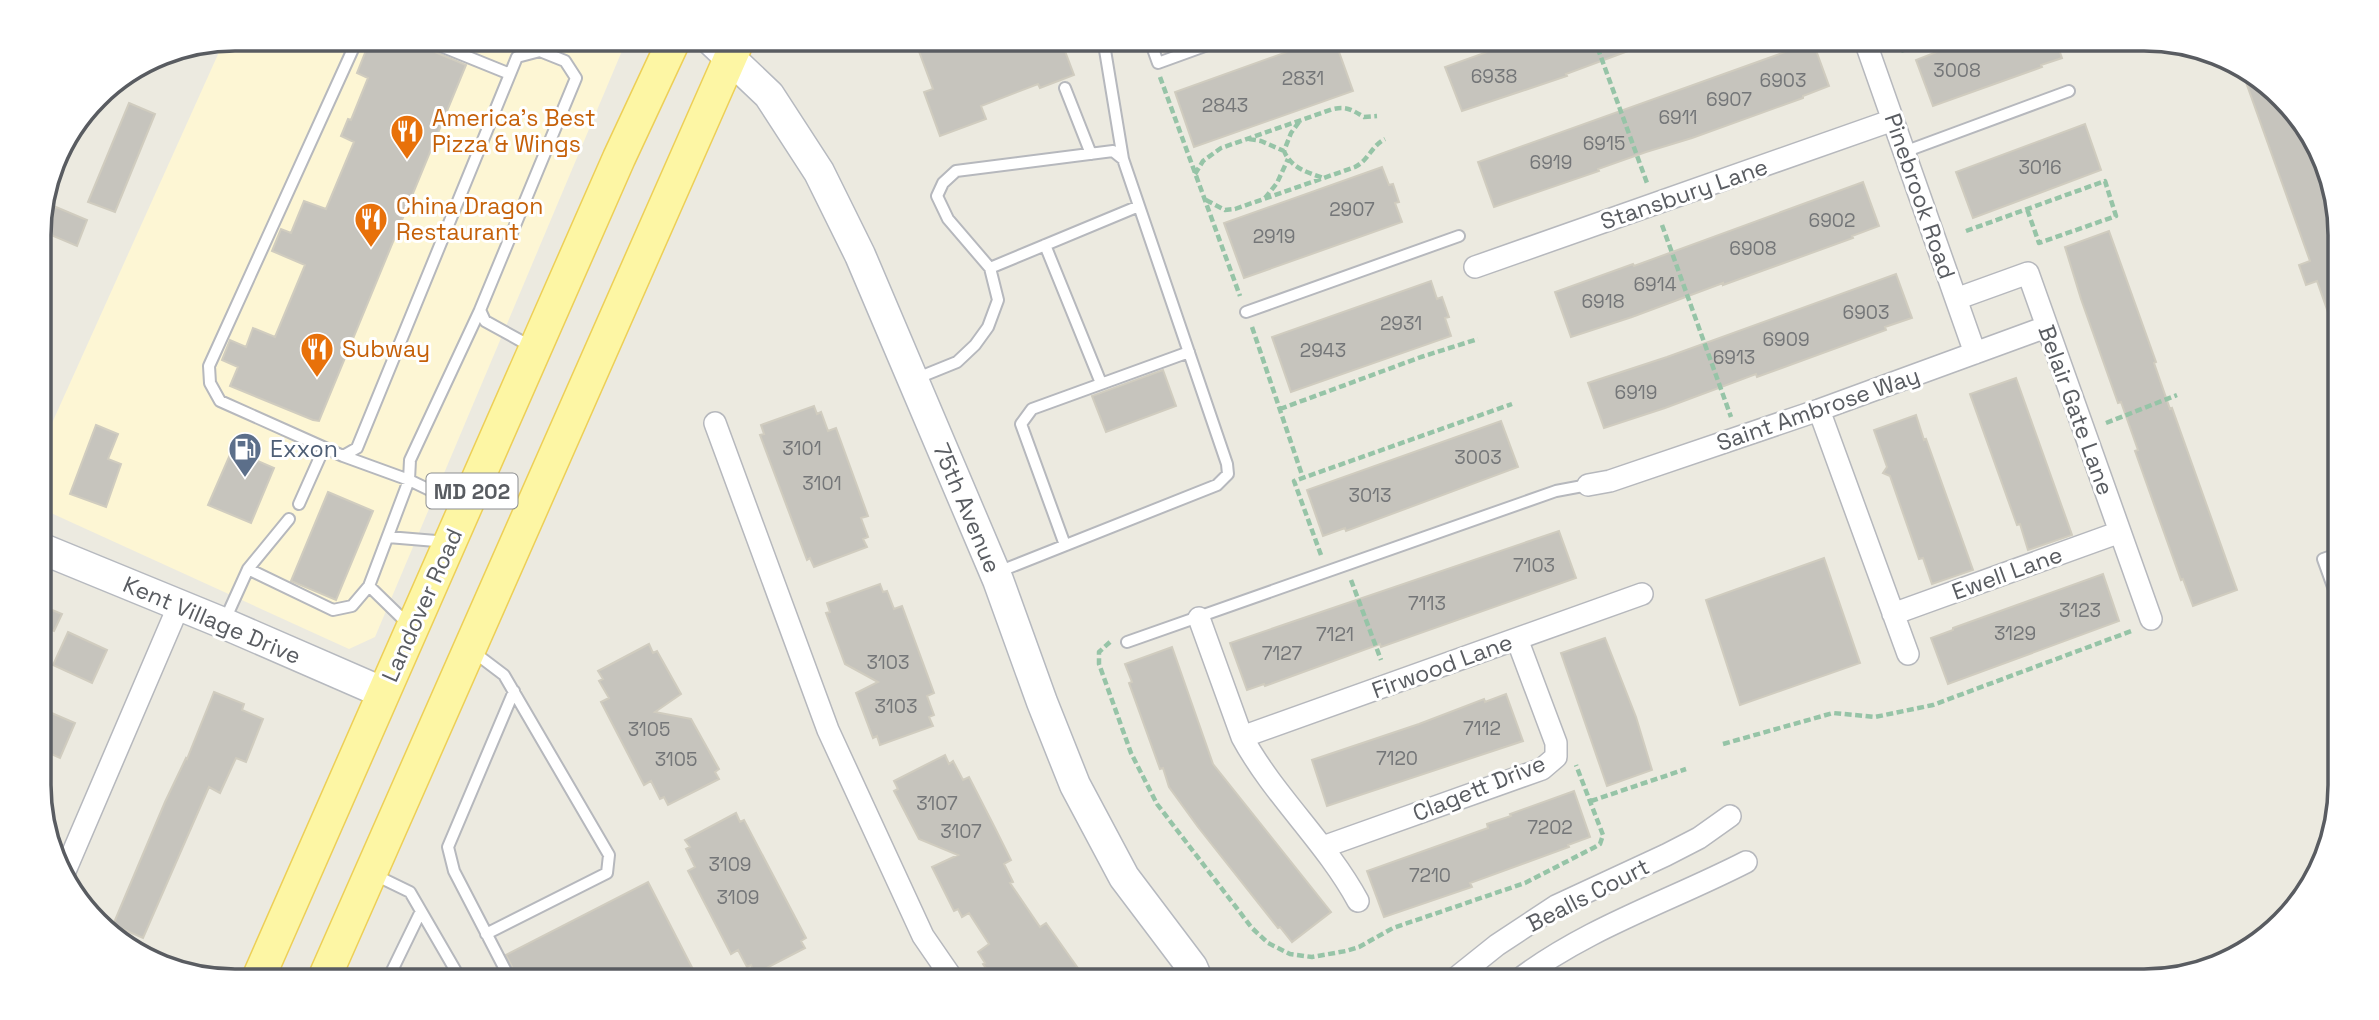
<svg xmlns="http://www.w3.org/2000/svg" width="2379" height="1020" font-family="'Space Grotesk',sans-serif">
	<rect width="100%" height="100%" fill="#eceae0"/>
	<path fill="#fdf6d4" d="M234 38 627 39 375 637 349 649 40 508 39 452 224 41Z"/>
	<path fill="#c6c4bd" stroke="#d0ccbf" stroke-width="2" d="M371 38H413L418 45 466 65 319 421 313 420 230 386 238 367 222 360 230 340 246 347 253 328 275 337 305 265 272 251 281 229 291 233 304 201 326 209 354 142 341 136 348 119 351 120 368 78 357 73Z
		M443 38H473L469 49Z
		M914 38H1060L1074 75 1040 88 1038 84 981 106 986 119 940 136 924 92 933 89Z
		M1326 38H1334L1353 91 1194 147 1175 92Z
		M1526 38H1655V41L1566 74 1567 76 1462 111 1445 67Z
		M1972 38H2055L2062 58 2041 65 2042 67 1933 106 1916 60Z
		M1813 42 1829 86 1803 96V98L1692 138 1646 152 1598 169 1599 171 1494 207 1478 162Z
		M2242 71 2300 115 2339 208V334L2336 335 2317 281 2306 285 2299 265 2310 261Z
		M129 103 155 114 115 212 88 202Z
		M2085 124 2101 170 1973 218 1956 172Z
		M1382 167 1389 185 1393 184 1399 202 1395 203 1402 222 1244 278 1224 223Z
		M1863 182 1879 226 1852 236 1853 238 1723 285V283L1632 317 1571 337 1555 292 1633 264 1634 266Z
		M44 202 87 220 77 246 39 230Z
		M2109 231 2156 362 2154 363 2170 409 2172 408 2237 590 2193 606 2183 579 2181 580 2135 451 2138 450 2121 402 2118 403 2081 299 2065 247Z
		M1896 274 1912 318 1885 327 1886 330 1757 377 1756 374 1665 408 1604 428 1588 383 1667 357Z
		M1431 281 1437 299 1442 297 1449 317 1445 318 1451 336 1291 392 1272 337Z
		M1163 370 1176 406 1106 432 1092 396Z
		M2016 378 2072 535 2028 550 2020 524 2017 525 1970 394Z
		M814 406 817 414 821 412 828 431 836 428 868 516 861 518 868 537 863 539 867 547 814 567 810 558 807 560 760 435 764 434 761 425Z
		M1916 415 1924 440 1926 439 1973 570 1932 584 1923 558 1919 559 1890 476 1883 473 1887 467 1874 430Z
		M1501 421 1518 467 1346 531 1345 528 1323 536 1307 490Z
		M96 425 118 434 108 459 121 464 106 507 70 494Z
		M232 450 274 468 251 523 208 505Z
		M328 492 373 511 336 600 291 581Z
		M1559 531 1576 578 1381 647 1380 644 1265 686 1264 684 1247 690 1230 643Z
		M1824 558 1860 663 1740 705 1706 600Z
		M2103 574 2119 621 1948 684 1931 638 1953 630V628Z
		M880 584 883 592 887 591 894 609 902 606 934 693 927 696 934 715 929 717 933 726 880 745 877 736 873 738 856 693 878 682 845 664 826 613 830 612 827 603Z
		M40 605 62 614 54 631 40 625Z
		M68 632 107 650 92 683 53 665Z
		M1605 638 1636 717 1652 770 1607 786 1561 653Z
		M649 644 653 653 657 651 681 694 655 712 691 719 719 769 715 772 719 779 668 805 664 797 660 799 651 781 644 785 601 702 609 698 599 681 603 679 598 671Z
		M1172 647 1213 764 1331 912 1292 942 1280 927 1278 928 1198 827 1169 787 1163 768 1160 769 1129 683 1132 682 1125 664Z
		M214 692 244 704 242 710 263 719 246 762 236 758 220 793 209 787 143 938 113 925 165 802 186 758 187 759Z
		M1506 694 1523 741 1327 806 1312 760 1419 724 1484 699 1485 702Z
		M40 708 75 723 60 758 40 749Z
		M945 755 949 764 953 761 963 780 969 777 994 826 1011 860 1004 864 1013 882 1010 883 1040 927 1046 923 1087 981H995L983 964 985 963 978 952 989 944 969 913 962 917 958 909 954 911 932 867 958 855 919 839 894 791 898 789 894 781Z
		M1574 791 1590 837 1568 845 1569 847 1470 883 1472 887 1384 917 1367 871 1488 828 1487 824 1511 816 1510 814Z
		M736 813 740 822 744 820 806 938 801 941 805 948 755 974 751 965 747 967 738 950 731 954 688 871 695 867 686 849 690 847 685 840Z
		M648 882 699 981H519L506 955Z"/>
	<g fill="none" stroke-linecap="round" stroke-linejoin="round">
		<defs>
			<path id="lane" d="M358 38 209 366 210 383 220 401 343 456 409 480 463 506
				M421 38 510 74
				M1103 38 1123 159
				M1149 38 1158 63 1227 38
				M1065 88 1091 154
				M1904 152 2069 91
				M1045 245 1101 383
				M990 268 1139 206
				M1246 312 1459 236
				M915 379 957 362 975 345 988 327 998 300 990 268 948 219 937 196 943 183 956 171 1113 151 1123 159 1227 464 1228 474 1217 485 998 572
				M343 456 357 448 517 57 540 51 565 61 576 78 480 310 485 321 532 347
				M299 504 324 448
				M388 537 448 542
				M1065 545 1021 424 1032 409 1189 352
				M2340 553 2323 559 2340 606
				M248 569 333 610 352 606 369 586 409 480 410 460 480 310
				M369 586 410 626
				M224 622 248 569 289 519
				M1127 642 1556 491 1588 485
				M471 650 504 675 609 855 607 873 486 934
				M373 874 410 892 461 980
				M387 981 421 911
				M511 981 454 871 448 847 514 691"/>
			<path id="street" d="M1864 38 1975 353
				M1475 267 1893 120
				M1956 299 2028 273 2151 619
				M1819 410 1908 654
				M715 423 828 730 923 936 954 981
				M1588 485 1610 481 1819 410 2046 327
				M1893 614 2120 532
				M1199 618 1242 737C1274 796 1326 842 1358 901
				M1242 737 1642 594
				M1323 847 1542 769 1556 757V743L1517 639
				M65 871 179 605
				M1452 981 1497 945 1556 906 1666 855 1699 838 1730 816
				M1517 981C1586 928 1670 901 1746 862"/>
			<path id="secondary" d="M709 38 769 95 819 172 860 255 998 580 1042 702 1075 785 1124 877 1192 967 1198 981
				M40 548 223 623 384 693"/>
			<path id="primary" d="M257 981 619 158 675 38
				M323 981 739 38"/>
		</defs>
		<use href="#lane" stroke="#b6b8bd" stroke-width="14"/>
		<use href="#street" stroke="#b6b8bd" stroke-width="24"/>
		<use href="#secondary" stroke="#b6b9bf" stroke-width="33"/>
		<use href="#primary" stroke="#edcf57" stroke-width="35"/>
		<path stroke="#96c4a7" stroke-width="4.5" stroke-dasharray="7 3.5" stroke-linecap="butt" d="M1594 38 1647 183
			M1901 51 1936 38
			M1160 77 1240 296
			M1299 122 1291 133 1284 151C1291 168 1307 172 1323 178
			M1249 139 1261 141 1284 151
			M1195 174 1203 161 1221 148 1333 109C1347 106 1352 110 1364 117L1377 116
			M1265 198 1277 183 1288 159
			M1206 200 1225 210 1235 209 1355 167C1369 160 1371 146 1385 139
			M1662 225 1731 417
			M1966 231 2105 181 2116 216 2039 243 2027 209
			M1252 327 1303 478
			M1280 409 1421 357 1478 339
			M2106 423 2177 395
			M1321 555 1294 481 1512 404
			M1351 580 1381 660
			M1110 642 1099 652V664L1131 753 1157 804 1252 928 1268 943 1290 954 1312 957 1346 951 1359 947 1393 928 1525 883 1595 847 1600 844 1603 835 1576 765
			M1723 744 1833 713 1875 717 1933 705 2134 630
			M1591 801 1686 769"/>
		<use href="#lane" stroke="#fff" stroke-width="10"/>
		<use href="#street" stroke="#fff" stroke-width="21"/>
		<use href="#secondary" stroke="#fff" stroke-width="30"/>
		<use href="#primary" stroke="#fdf6a4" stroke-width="32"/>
	</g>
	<defs>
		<symbol id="restaurant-pin" viewBox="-11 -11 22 30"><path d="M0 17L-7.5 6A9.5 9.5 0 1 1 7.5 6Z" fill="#e8710a" stroke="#fff"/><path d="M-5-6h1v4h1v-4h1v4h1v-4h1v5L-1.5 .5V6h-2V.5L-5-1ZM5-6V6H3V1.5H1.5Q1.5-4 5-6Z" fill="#fff"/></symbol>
		<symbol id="fuel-pin" viewBox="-11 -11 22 30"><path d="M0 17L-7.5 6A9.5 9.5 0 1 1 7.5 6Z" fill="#5c6f8a" stroke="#fff"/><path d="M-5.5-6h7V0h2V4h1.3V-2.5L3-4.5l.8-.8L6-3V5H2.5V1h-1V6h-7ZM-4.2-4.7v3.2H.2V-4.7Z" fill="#fff"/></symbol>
	</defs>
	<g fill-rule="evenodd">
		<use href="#restaurant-pin" x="388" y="112" width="38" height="52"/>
		<use href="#restaurant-pin" x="352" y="200" width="38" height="52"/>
		<use href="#restaurant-pin" x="298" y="330" width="38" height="52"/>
		<use href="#fuel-pin" x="226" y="430" width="38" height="52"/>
	</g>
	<g text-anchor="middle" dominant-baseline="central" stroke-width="6" stroke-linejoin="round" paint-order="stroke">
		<g font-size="19" fill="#747678">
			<text x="1957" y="70">3008</text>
			<text x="1494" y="76">6938</text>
			<text x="1303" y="78">2831</text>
			<text x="1783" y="80">6903</text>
			<text x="1729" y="99">6907</text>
			<text x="1225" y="105">2843</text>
			<text x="1678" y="117">6911</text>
			<text x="1604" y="143">6915</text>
			<text x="1551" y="162">6919</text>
			<text x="2040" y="167">3016</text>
			<text x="1352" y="209">2907</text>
			<text x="1832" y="220">6902</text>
			<text x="1274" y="236">2919</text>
			<text x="1753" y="248">6908</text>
			<text x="1655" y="284">6914</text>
			<text x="1603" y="301">6918</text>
			<text x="1866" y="312">6903</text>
			<text x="1401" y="323">2931</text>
			<text x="1786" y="339">6909</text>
			<text x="1323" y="350">2943</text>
			<text x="1734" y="357">6913</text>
			<text x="1636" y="392">6919</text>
			<text x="802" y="448">3101</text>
			<text x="1478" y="457">3003</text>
			<text x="822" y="483">3101</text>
			<text x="1370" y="495">3013</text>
			<text x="1534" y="565">7103</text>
			<text x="1427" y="603">7113</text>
			<text x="2080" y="610">3123</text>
			<text x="2015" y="633">3129</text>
			<text x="1335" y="634">7121</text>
			<text x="1282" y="653">7127</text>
			<text x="888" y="662">3103</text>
			<text x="896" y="706">3103</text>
			<text x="1482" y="728">7112</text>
			<text x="649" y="729">3105</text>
			<text x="1397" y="758">7120</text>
			<text x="676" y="759">3105</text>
			<text x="937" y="803">3107</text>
			<text x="1550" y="827">7202</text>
			<text x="961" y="831">3107</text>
			<text x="730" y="864">3109</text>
			<text x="1430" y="875">7210</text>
			<text x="738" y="897">3109</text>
		</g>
		<rect fill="#fff" stroke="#8b8d90" stroke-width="2" x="426.5" y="473.5" width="91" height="35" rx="5"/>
		<g font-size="21" font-weight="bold" fill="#595c61">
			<text x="472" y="491">MD 202</text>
		</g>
		<g font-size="23" fill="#c56008" stroke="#fff" text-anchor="start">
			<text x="432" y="118">America's Best<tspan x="432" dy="26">Pizza &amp; Wings</tspan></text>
			<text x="396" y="206">China Dragon<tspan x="396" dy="26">Restaurant</tspan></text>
			<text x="342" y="349">Subway</text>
		</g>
		<g font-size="23" fill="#595c61" stroke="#fff">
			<text transform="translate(1684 194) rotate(-19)">Stansbury Lane</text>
			<text transform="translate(1920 196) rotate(71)">Pinebrook Road</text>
			<text transform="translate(1818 409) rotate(-19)">Saint Ambrose Way</text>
			<text transform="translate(2076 410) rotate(70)">Belair Gate Lane</text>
			<text transform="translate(967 508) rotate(67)">75th Avenue</text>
			<text transform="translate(2007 573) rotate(-20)">Ewell Lane</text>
			<text transform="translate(422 605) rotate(-66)">Landover Road</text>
			<text transform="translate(212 620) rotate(23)">Kent Village Drive</text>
			<text transform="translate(1442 666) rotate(-20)">Firwood Lane</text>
			<text transform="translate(1479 788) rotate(-22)">Clagett Drive</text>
			<text transform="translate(1588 895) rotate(-27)">Bealls Court</text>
		</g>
		<g font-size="23" fill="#4e5e75" stroke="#fff" text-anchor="start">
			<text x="270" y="449">Exxon</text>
		</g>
	</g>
	<path d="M0 0H2379V1020H0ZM235 51H2144A184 184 0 0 1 2328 235V785A184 184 0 0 1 2144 969H235A184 184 0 0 1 51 785V235A184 184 0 0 1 235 51Z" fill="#fff" fill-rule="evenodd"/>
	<path fill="none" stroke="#595c61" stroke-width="3.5" d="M235 51H2144A184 184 0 0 1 2328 235V785A184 184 0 0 1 2144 969H235A184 184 0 0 1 51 785V235A184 184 0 0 1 235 51Z"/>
</svg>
